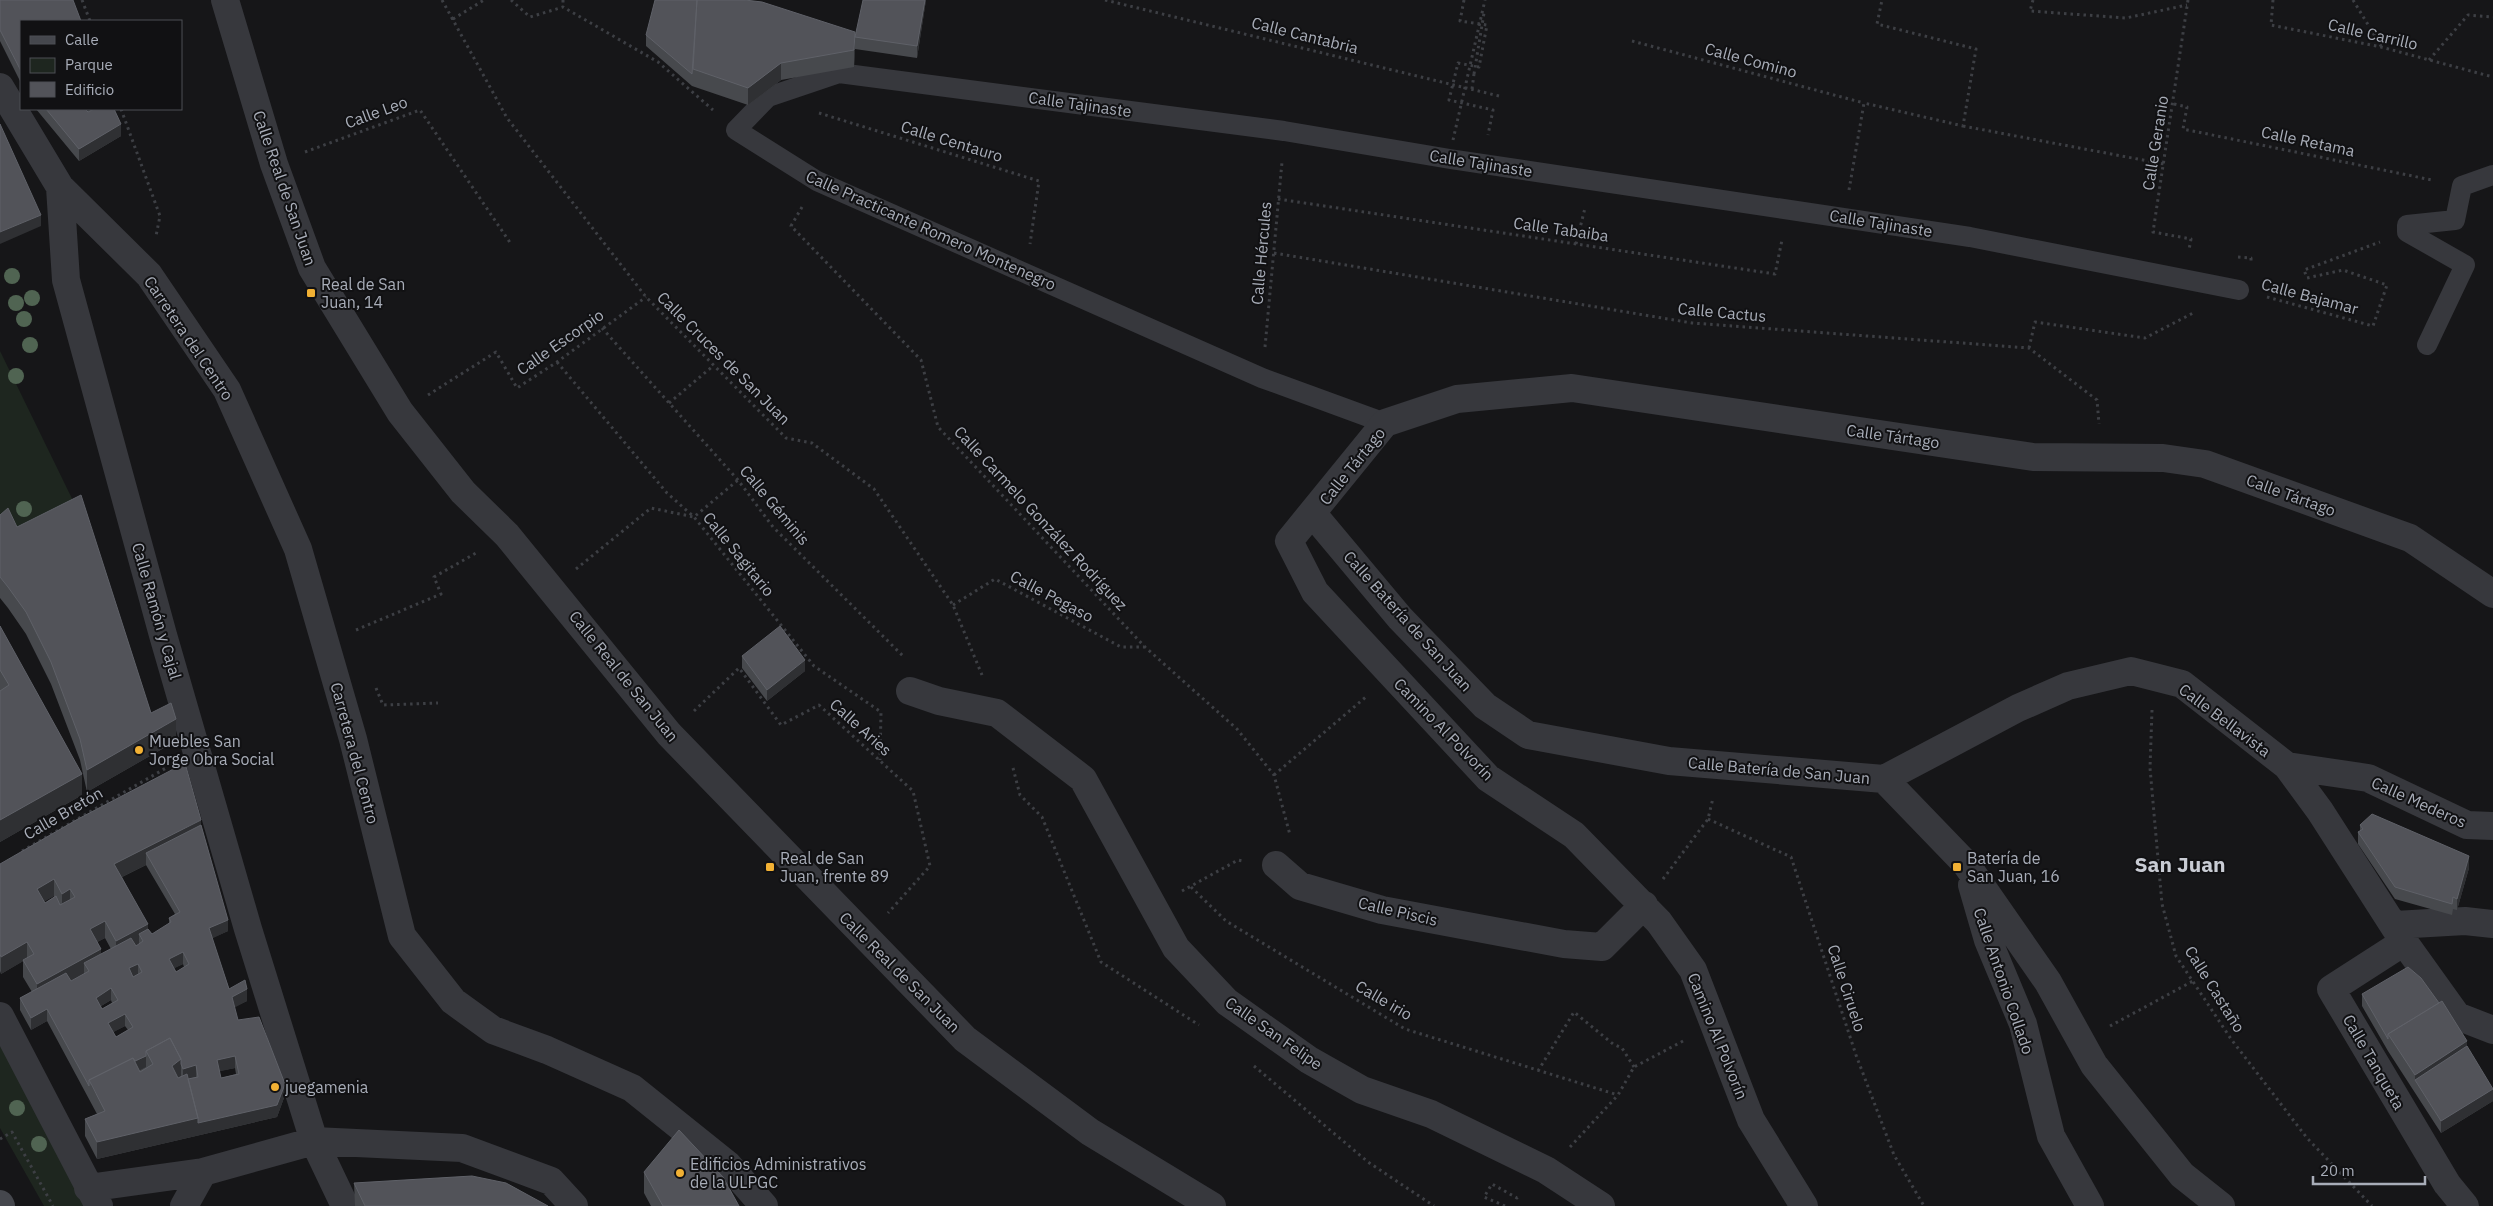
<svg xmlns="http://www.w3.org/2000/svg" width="2493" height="1206" font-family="'IBM Plex Sans',sans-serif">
	<rect width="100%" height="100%" fill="#161618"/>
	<path fill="#1e261f" d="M0 351 81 517 17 548 0 514Z
		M0 1043 84 1206H44L0 1128Z"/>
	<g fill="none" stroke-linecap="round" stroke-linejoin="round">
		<path stroke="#3d3f44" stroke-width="3" stroke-dasharray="2.5 4" stroke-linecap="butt" d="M82 0 90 21
			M442 0 507 118 646 297 786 438 812 443 874 489 953 605 982 675
			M511 0 530 17 563 7 658 62 713 110
			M563 0V7
			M1105 0 1499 96
			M1464 0 1460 21 1487 25 1479 67 1458 63 1449 100 1493 110 1488 135
			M2033 0 2030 11 2126 18 2187 5
			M2188 0 2153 232 2191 239 2189 250
			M2273 0 2271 25 2381 47 2493 77
			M2353 0 2381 46
			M453 19 484 0
			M1632 41 1864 103
			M2429 60 2468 15 2493 17
			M1472 89 1474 74
			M2174 104 2187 107 2183 129 2432 180
			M121 109 160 216 156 236
			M819 113 1039 181 1030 244
			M1963 126 2164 164
			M305 152 420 110 511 244
			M1849 190 1864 103 1963 126 1976 49 1877 24 1882 0
			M1278 199 1775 274 1782 240
			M802 207 791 226 921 360 938 427 1145 647 1237 729 1274 775 1290 835
			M1576 244 1585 208
			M1274 253 1692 323 2029 348 2097 400 2099 424
			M2238 257 2251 258V264
			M2267 297 2373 326 2387 285 2343 270 2307 278 2304 270 2380 242
			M602 328 738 480 773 527 905 658
			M1265 347 1282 162
			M2029 348 2035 322 2145 338 2195 312
			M557 362 667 493 694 517 814 666 881 712 880 760
			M428 395 496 352 517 388 557 362 646 297
			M669 403 713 366
			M576 569 651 508 694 517 738 480
			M953 605 995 579 1121 647H1144
			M356 630 441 594 434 577 476 553
			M376 688 383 705 438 703
			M2152 710 2150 768 2162 904 2176 956 2231 1039 2307 1138 2372 1206
			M694 711 739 668 781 725 819 705 913 791 930 866 888 913
			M1013 768 1020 795 1042 817 1101 962 1199 1025
			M1274 775 1367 696
			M1708 819 1791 857 1856 1055 1894 1155 1924 1206
			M22 851 166 768
			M1663 879 1708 819 1713 798
			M1191 887 1226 921 1405 1029 1618 1095
			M1182 891 1238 860 1243 861
			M2110 1026 2193 981
			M1254 1066 1368 1162 1434 1206
			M1538 1071 1574 1012 1613 1044 1622 1048 1634 1067
			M0 1139 12 1132 53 1206
			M1570 1147 1618 1095 1634 1067 1685 1040
			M1505 1206 1484 1197 1492 1184 1517 1198 1519 1195"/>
		<path stroke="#37383d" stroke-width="20" d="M2427 345 2465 265 2407 232V225L2455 220 2462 186 2493 175
			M1385 423 1262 378 817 181 736 130 768 97 839 73 1284 131 1450 159 1970 237 2239 290"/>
		<path stroke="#37383d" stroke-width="28" d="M225 0 274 164 312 268 400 412 463 492 507 535 669 734 965 1039 1090 1132 1212 1206
			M0 87 60 187 66 280 163 635 248 929 314 1141 345 1206
			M60 187 149 275 227 390 298 549 353 739 402 936 453 1001 493 1030 547 1050 632 1088 728 1165 764 1206
			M1313 514 1400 618 1485 706 1528 735 1669 761 1884 779 1966 864 2048 982 2094 1065 2182 1175 2221 1206
			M910 691 939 701 997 713 1083 779 1176 948 1227 1002 1309 1060 1362 1090 1431 1114 1546 1170 1601 1206
			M2287 766 2368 778 2467 825 2493 826
			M1884 779 2018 708 2068 686 2131 671 2182 684 2287 766 2320 811 2404 942 2457 1016 2493 1030
			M1276 865 1300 886 1382 910 1564 944 1602 947 1644 905
			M1972 885 1988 940 2023 1024 2051 1136 2090 1206
			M2395 925 2465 921 2493 924
			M2404 942 2331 989 2447 1184 2465 1206
			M0 1016 99 1206
			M88 1188 203 1172 314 1141 462 1148 551 1181 574 1206
			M184 1206 203 1172
			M1804 1206 1751 1120 1693 970 1659 922 1574 835 1488 778 1315 592 1289 541 1385 423 1457 399 1572 388 2033 457 2163 458 2205 464 2410 538 2493 594"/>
		<path stroke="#45474d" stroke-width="28" d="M0 1204 1 1206"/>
		<path stroke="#3d3f44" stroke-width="3" stroke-dasharray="2.5 4" stroke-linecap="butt" d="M1474 74 1484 13
			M1453 140 1485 0"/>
	</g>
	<g fill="#506452">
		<circle cx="12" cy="276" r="8"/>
		<circle cx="32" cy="298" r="8"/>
		<circle cx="16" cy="303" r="8"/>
		<circle cx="24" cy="319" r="8"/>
		<circle cx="30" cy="345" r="8"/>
		<circle cx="16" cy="376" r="8"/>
		<circle cx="24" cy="509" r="8"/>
		<circle cx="17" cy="1108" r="8"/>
		<circle cx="39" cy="1144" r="8"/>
	</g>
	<path fill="#47494d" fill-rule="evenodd" d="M0 0 21 21V83L0 41Z
		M697 0 855 49 854 67 781 80 748 105 692 86 646 46V35Z
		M926 0 917 58 855 49V37Z
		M36 109H94L87 112 121 136 79 161Z
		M0 515 17 527 151 713 176 741 87 792 80 760 51 684 26 634 8 608 0 598Z
		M0 626 82 795 0 842Z
		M742 656 805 671 767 701 742 668Z
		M201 825 228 931 212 938 229 989 247 1001 234 1007 238 1020 285 1095 277 1117 97 1159 85 1136V1119L97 1114 47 1021 31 1030 20 1010V998L32 992 23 977V961L1 974 0 971V864ZM146 865 175 914 169 918V924L152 934 148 929 122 877ZM54 896V897L45 903 44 901ZM105 938 111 949 101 954 97 942ZM183 964 184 967 176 972 174 968ZM111 1000 112 1003 102 1009 101 1006ZM125 1026 128 1030 116 1037 113 1032ZM235 1068 236 1074 221 1078 219 1071Z
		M2360 825 2469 868 2457 910 2453 909 2452 915 2395 899 2358 844V832L2360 831Z
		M2362 994 2467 1046 2493 1101 2441 1133 2388 1051 2362 1006Z
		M644 1172 739 1206H651L644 1193Z
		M354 1183 548 1206H355Z"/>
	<path fill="#2f3033" d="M925 0H926L917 58V46Z
		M855 32V49L854 67V50Z
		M781 63V80L748 105V88Z
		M86 109H94L86 113Z
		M121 124V136L79 161V149Z
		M41 215V226L0 244V232Z
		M805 660V671L767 701V690Z
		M176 719V741L87 792V770Z
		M82 774V795L0 842V820Z
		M201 820V837L146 853V865L114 881V864Z
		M2469 856V868L2457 910V899Z
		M54 879V896L37 906V889Z
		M70 889V906L62 911V894Z
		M228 920V931L209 940V928Z
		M105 921V938L90 946V929Z
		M148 924V941H143L139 934V946L116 958V941Z
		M27 942V959L1 974V957Z
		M101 949V966L84 963V975L37 1001V984Z
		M183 952V964L169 971V959Z
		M138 964V976L129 980V968Z
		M111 988V1000L96 1009V998Z
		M247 989V1001L232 1009V997Z
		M47 1009V1021L31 1030V1018Z
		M125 1014V1026L108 1035V1023Z
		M2467 1041V1058L2415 1080V1075Z
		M146 1056V1067L96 1094 91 1085Z
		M235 1056V1068L217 1072V1060Z
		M181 1059V1076L172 1083V1066Z
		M196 1065V1077L183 1080V1069Z
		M285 1084V1095L277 1117 97 1159V1142Z
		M2493 1089V1101L2441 1133V1121Z"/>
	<path fill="#525359" stroke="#5f6168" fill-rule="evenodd" d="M0 0H73L81 21H21V71L0 30Z
		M655 0H697L692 74 646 35Z
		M697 0H745L762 2 855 32 854 50 781 63 748 88 693 69Z
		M863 0H925L917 46 855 37Z
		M46 109H85L88 112 94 109H114L121 124 79 149Z
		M0 124 41 215 0 232Z
		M81 495 151 713 171 703 176 719 87 770 80 739 51 662 26 612 8 587 0 577V515L8 508 17 527Z
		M0 626 82 774 0 820V691L9 685 0 670Z
		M780 626 805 660 767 690 742 656Z
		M185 763 201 820 114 864 148 924 116 941 105 921 90 929 101 949 37 984 23 960 34 954 27 942 1 957 0 954V864L78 819ZM54 879 62 894 70 889 75 897 60 905 56 896 45 903 37 889Z
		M2372 814 2469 856 2457 899 2453 897 2452 904 2395 887 2358 832 2363 829 2360 825Z
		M201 825 228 920 209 928 229 989 245 980 247 989 232 997 238 1020 259 1017 285 1084 277 1105 198 1123V1118L188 1079 198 1077 196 1065 183 1069 181 1064V1059L170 1038 146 1051V1056L135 1061 133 1058 89 1080V1086L47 1009 31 1018 20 998 66 973 71 981 89 971 84 963 131 938 136 946 143 941 139 934 148 929 152 934 171 922 169 918 180 912 146 853ZM183 952 189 964 176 972 169 959ZM138 964 142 972 133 977 129 968ZM111 988 118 1000 102 1009 96 998ZM125 1014 133 1027 116 1037 108 1023ZM235 1056 239 1074 221 1078 217 1060Z
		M2408 967 2421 978 2439 1003 2388 1034V1039L2362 994Z
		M2442 1001 2467 1041 2415 1075 2388 1034Z
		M170 1038 181 1059 172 1066 178 1078 187 1074 198 1118 97 1142 85 1119 105 1111 89 1080 133 1058 140 1072 153 1064 146 1051Z
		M2467 1046 2493 1089 2441 1121 2415 1080Z
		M679 1130 723 1177 739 1206H663L644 1172Z
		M472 1176 506 1183 548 1206H365L354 1183Z"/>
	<g fill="#f2b134" stroke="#111113" stroke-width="2">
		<rect x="306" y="288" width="10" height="10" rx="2.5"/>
		<circle cx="139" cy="750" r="5"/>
		<rect x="765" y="862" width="10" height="10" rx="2.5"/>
		<rect x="1952" y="862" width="10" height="10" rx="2.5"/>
		<circle cx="275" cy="1087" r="5"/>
		<circle cx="680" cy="1173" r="5"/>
	</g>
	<g text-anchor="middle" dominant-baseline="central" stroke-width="4" stroke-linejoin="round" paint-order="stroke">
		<g font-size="16" fill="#a8adb8" stroke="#111113">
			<text transform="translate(2373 34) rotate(13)">Calle Carrillo</text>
			<text transform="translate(1305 35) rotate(14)">Calle Cantabria</text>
			<text transform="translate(1751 60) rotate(15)">Calle Comino</text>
			<text transform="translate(1080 104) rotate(8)">Calle Tajinaste</text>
			<text transform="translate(376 112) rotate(-20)">Calle Leo</text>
			<text transform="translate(952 141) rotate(17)">Calle Centauro</text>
			<text transform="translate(2308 141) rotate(12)">Calle Retama</text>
			<text transform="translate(2155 143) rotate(-81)">Calle Geranio</text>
			<text transform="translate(1481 163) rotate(9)">Calle Tajinaste</text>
			<text transform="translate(285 188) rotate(71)">Calle Real de San Juan</text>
			<text transform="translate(1881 223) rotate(9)">Calle Tajinaste</text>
			<text transform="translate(1561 229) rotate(8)">Calle Tabaiba</text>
			<text transform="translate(931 230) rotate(24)">Calle Practicante Romero Montenegro</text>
			<text transform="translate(1261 253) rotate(-85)">Calle Hércules</text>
			<text transform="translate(2310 296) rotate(15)">Calle Bajamar</text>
			<text transform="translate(1722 312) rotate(5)">Calle Cactus</text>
			<text transform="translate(189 338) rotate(56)">Carretera del Centro</text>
			<text transform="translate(560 342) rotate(-35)">Calle Escorpio</text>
			<text transform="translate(724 358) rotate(45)">Calle Cruces de San Juan</text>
			<text transform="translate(1893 436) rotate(8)">Calle Tártago</text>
			<text transform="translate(1352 466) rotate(-51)">Calle Tártago</text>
			<text transform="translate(2291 495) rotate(20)">Calle Tártago</text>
			<text transform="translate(775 505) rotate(50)">Calle Géminis</text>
			<text transform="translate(1041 518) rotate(47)">Calle Carmelo González Rodríguez</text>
			<text transform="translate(739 554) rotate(51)">Calle Sagitario</text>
			<text transform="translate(1052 596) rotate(28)">Calle Pegaso</text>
			<text transform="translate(157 611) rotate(74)">Calle Ramón y Cajal</text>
			<text transform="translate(1408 621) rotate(48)">Calle Batería de San Juan</text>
			<text transform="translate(624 676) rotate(51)">Calle Real de San Juan</text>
			<text transform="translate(2225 720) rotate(37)">Calle Bellavista</text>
			<text transform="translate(861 727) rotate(42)">Calle Aries</text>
			<text transform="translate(1444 729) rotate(46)">Camino Al Polvorín</text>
			<text transform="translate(355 753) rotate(75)">Carretera del Centro</text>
			<text transform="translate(1779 770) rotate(5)">Calle Batería de San Juan</text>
			<text transform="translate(2419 802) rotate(24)">Calle Mederos</text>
			<text transform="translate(63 813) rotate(-30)">Calle Bretón</text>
			<text transform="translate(1398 911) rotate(13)">Calle Piscis</text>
			<text transform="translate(900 972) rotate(45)">Calle Real de San Juan</text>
			<text transform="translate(2004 981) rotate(71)">Calle Antonio Collado</text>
			<text transform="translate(1847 988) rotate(72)">Calle Ciruelo</text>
			<text transform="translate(2215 989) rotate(58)">Calle Castaño</text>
			<text transform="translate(1384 1000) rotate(30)">Calle irio</text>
			<text transform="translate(1274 1033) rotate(35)">Calle San Felipe</text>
			<text transform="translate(1718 1036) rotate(68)">Camino Al Polvorín</text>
			<text transform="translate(2374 1062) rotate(60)">Calle Tanqueta</text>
		</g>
		<g font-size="16" fill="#a8adb8" stroke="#111113" text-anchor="start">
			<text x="321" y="284">Real de San<tspan x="321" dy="18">Juan, 14</tspan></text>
			<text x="149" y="741">Muebles San<tspan x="149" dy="18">Jorge Obra Social</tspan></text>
			<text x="780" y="858">Real de San<tspan x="780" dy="18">Juan, frente 89</tspan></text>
			<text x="1967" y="858">Batería de<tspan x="1967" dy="18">San Juan, 16</tspan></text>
			<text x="285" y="1087">juegamenia</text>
			<text x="690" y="1164">Edificios Administrativos<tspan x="690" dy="18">de la ULPGC</tspan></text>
		</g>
		<g font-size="21" font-weight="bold" fill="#c9ccd4" stroke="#111113">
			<text x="2180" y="864">San Juan</text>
		</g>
	</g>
	<rect x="20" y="20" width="162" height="90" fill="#111113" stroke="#4d4f55"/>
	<rect x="30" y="36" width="25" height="8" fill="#45474d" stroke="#4d4f55"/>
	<text x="65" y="45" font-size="15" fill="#a8adb8">Calle</text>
	<rect x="30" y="58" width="25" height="15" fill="#1e261f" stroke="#4d4f55"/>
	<text x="65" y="70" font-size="15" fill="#a8adb8">Parque</text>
	<rect x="30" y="82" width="25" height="15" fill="#525359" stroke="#4d4f55"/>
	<text x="65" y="95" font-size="15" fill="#a8adb8">Edificio</text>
	<path d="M2313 1176v8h112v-8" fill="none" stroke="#a8adb8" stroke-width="2.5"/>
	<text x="2320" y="1176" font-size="15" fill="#a8adb8" stroke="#111113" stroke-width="4" paint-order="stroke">20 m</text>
</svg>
